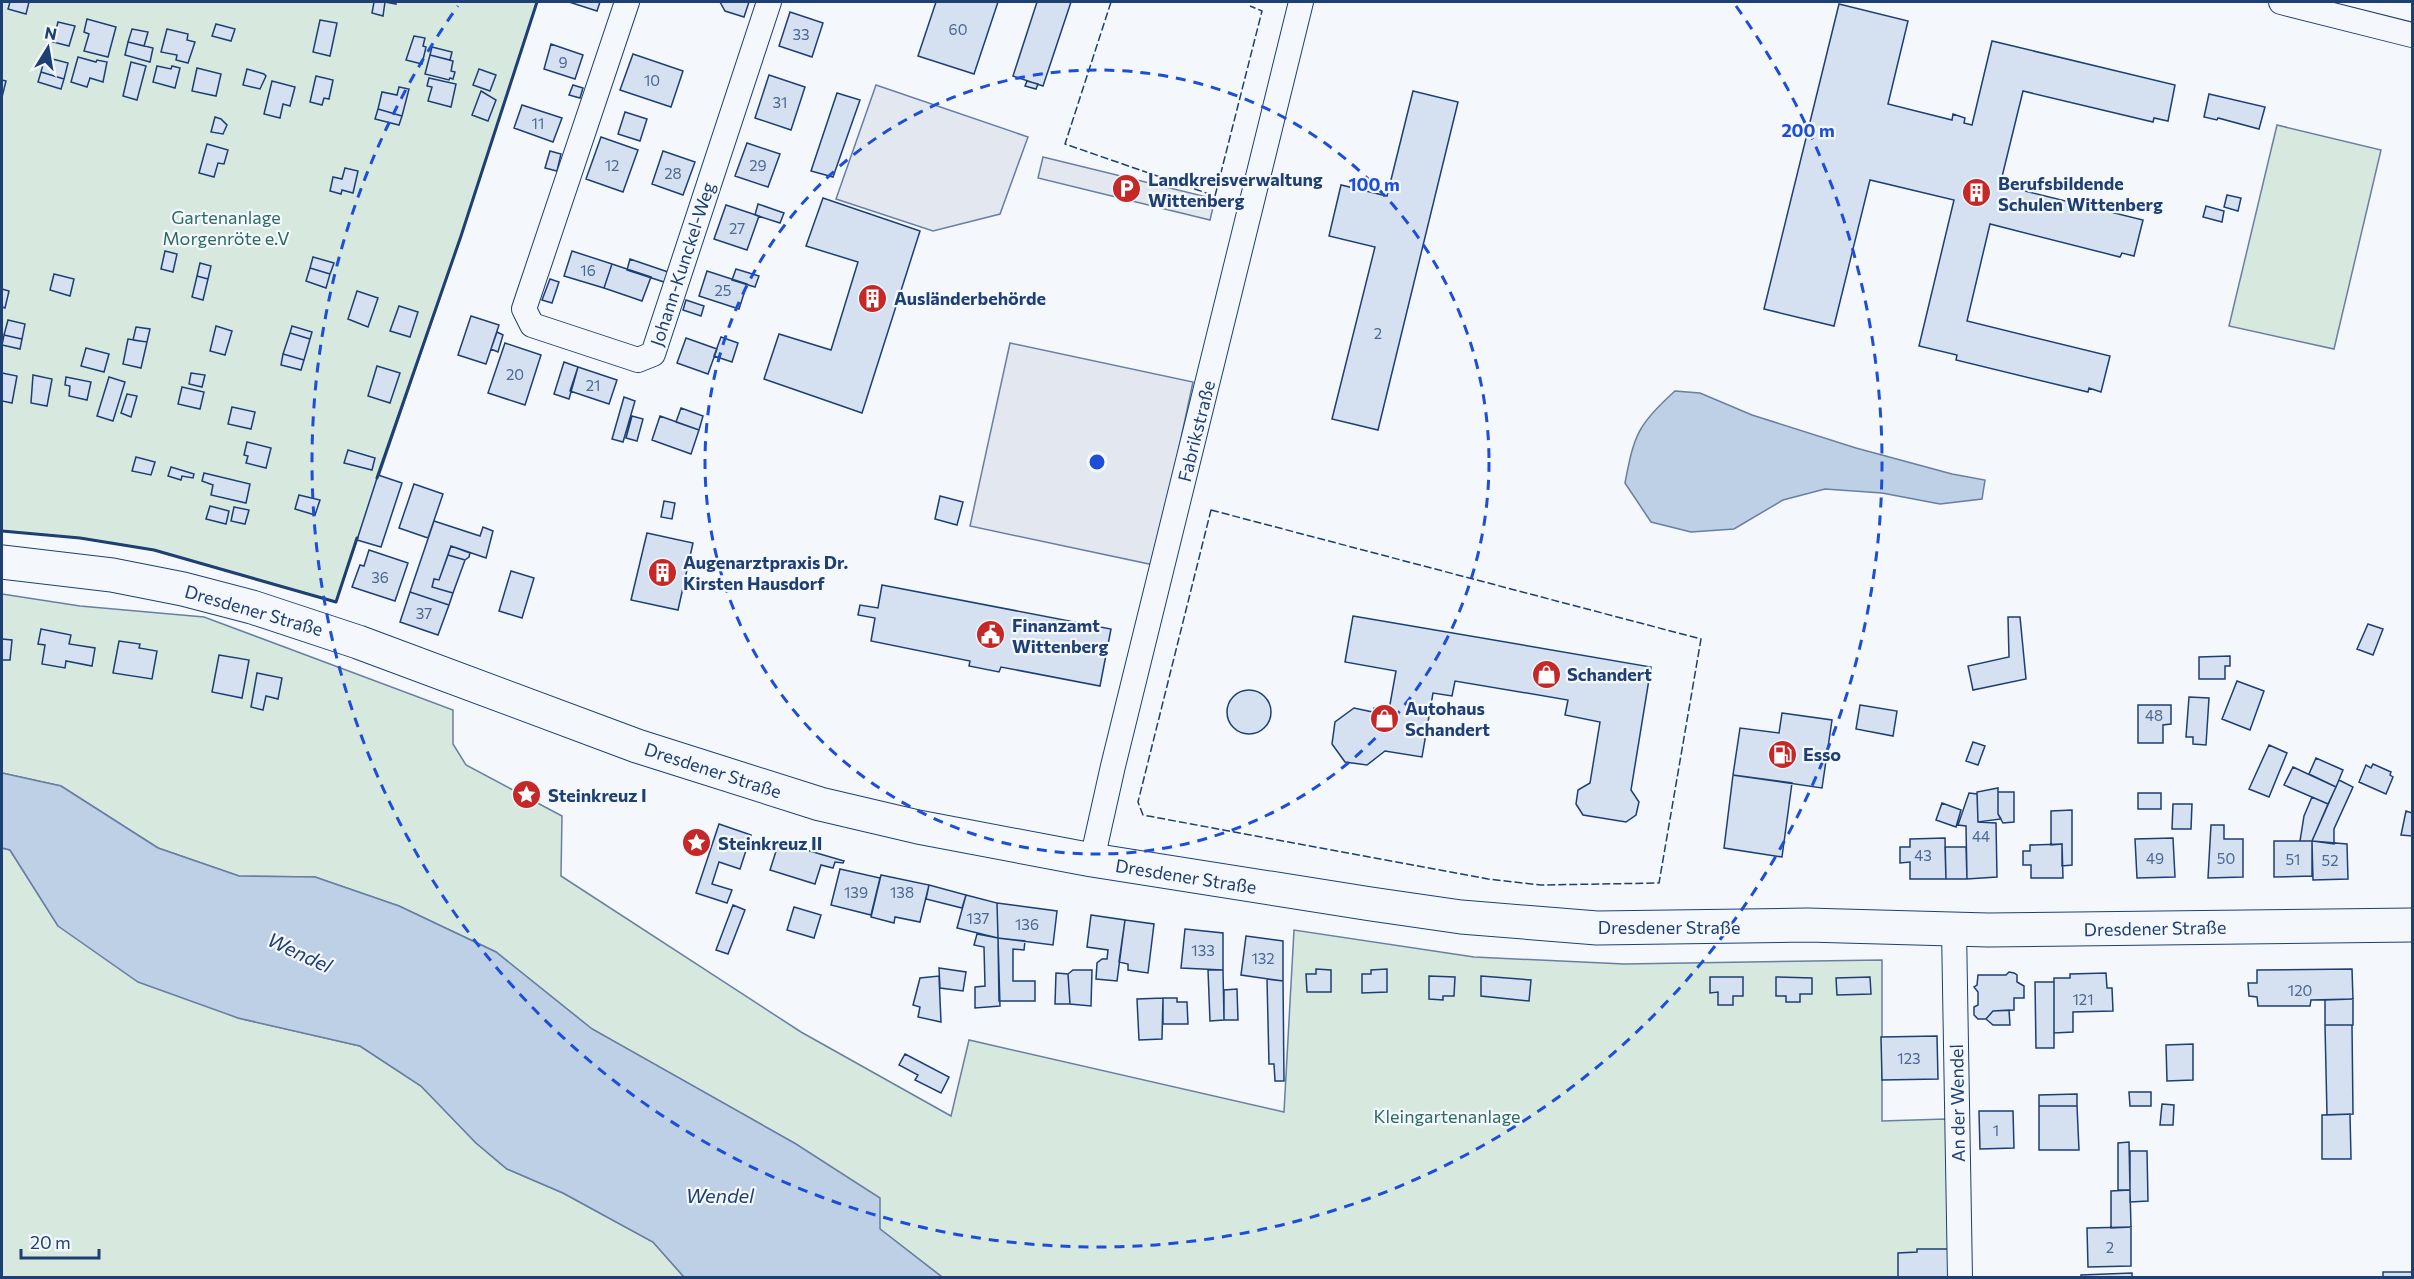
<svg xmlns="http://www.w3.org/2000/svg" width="2414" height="1279" font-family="Commissioner,sans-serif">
	<rect width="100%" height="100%" fill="#f4f7fb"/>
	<path fill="#d7e8df" stroke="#687fa3" stroke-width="1.5" d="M2 2H537L461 236 336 602 154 550 80 538 2 531Z
		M2277 125 2381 150 2334 349 2229 326Z
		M2 594 80 606 204 617 453 710V744L466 765 562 816 561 876 801 1032 951 1116 969 1040 1284 1112 1294 930 1474 957 1624 964 1882 960V1121L1946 1119 1950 1277H942L880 1229 796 1144 592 1029 496 952 399 906 315 877 239 876 158 848 61 786 2 773Z
		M2 848 10 850 58 926 238 1018 360 1046 421 1086 476 1143 507 1169 563 1193 653 1242 684 1277H2Z"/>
	<path fill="#e3e8f0" stroke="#687fa3" stroke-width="1.5" d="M876 85 1028 137 1000 214 933 231 836 199Z
		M1043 157 1215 199 1210 220 1038 178Z
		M1010 343 1193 382 1154 565 970 526Z"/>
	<path fill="#bed0e5" stroke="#687fa3" stroke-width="1.5" d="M1675 391 1700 393 1752 415 1856 448 1952 474 1985 480 1982 499 1940 504 1882 493 1825 489 1783 500 1734 529 1691 532 1651 522 1625 483C1634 435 1638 424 1675 391Z
		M2 773 61 786 158 848 239 876 315 877 399 906 496 952 592 1029 796 1144 880 1198V1229L942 1277H684L653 1242 563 1193 507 1169 476 1143 421 1086 360 1046 238 1018 138 982 58 926 10 850 2 848Z"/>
	<path fill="#d5e0f0" stroke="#1d3f73" stroke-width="1.5" d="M10 2H29L26 14 8 9Z
		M374 2H396V4L385 2 383 16 372 13Z
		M569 2H600L597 11Z
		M720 2H749L744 17 725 11Z
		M936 2H998L974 74 918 56Z
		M1037 2H1071L1043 86 1013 76Z
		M1839 4 1908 21 1888 104 1952 120 1953 114 1965 118 1964 123 1972 125 1992 41 2175 85 2168 121 2154 118 2153 122 2023 91 2000 185 2143 220 2134 256 2122 253 2120 257 1990 224 1967 321 2110 356 2101 392 2089 388 2088 392 1956 360 1957 355 1919 346 1954 200 1870 180 1834 326 1764 309Z
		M790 12 823 23 812 57 779 46Z
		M87 19 116 27 108 57 84 51 89 34 84 32Z
		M320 20 337 23 330 56 313 52Z
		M58 22 75 26 69 46 53 42Z
		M216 24 235 29 231 41 212 36Z
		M132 29 148 32 144 46 128 42Z
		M167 29 188 34 187 40 195 42 188 63 176 60 177 55 161 52Z
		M414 36 425 38 423 46 426 47 422 64 406 60Z
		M128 42 153 48 150 62 125 55Z
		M551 44 583 55 575 79 544 69Z
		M432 47 452 52 450 60 430 55Z
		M633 54 683 71 671 107 620 90Z
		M430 55 453 61 451 71 455 72 453 79 450 78 449 80 425 74Z
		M45 57 68 63 64 79 41 72Z
		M78 57 96 62 97 60 107 62 103 82 90 78 87 87 71 82Z
		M131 62 146 66 137 100 123 96Z
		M157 66 171 69 172 66 180 68 175 88 153 82Z
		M197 68 221 74 216 96 192 91Z
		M247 69 264 74 266 76 260 89 243 85Z
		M479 69 496 75 490 91 473 85Z
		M41 72 64 79 61 89 38 82Z
		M769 75 805 87 791 130 755 118Z
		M316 76 333 80 329 99 324 98 322 105 310 102Z
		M429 78 456 84 451 107 428 101 432 87 427 86Z
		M2 80 6 81 2 97Z
		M272 81 295 87 290 106 283 104 280 118 264 114Z
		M1027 81 1038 84 1036 89 1025 86Z
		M573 85 583 88 580 98 569 95Z
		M399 87 409 89 402 116 378 109 382 92 397 95Z
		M481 91 496 100 488 121 472 115Z
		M1413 91 1458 102 1378 430 1332 419 1375 247 1329 236 1341 185 1387 196Z
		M837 93 860 100 833 177 811 171Z
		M2209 94 2265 107 2259 129 2218 118 2217 120 2204 117Z
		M522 105 562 118 553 142 514 128Z
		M378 109 402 116 399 125 375 119Z
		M625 112 647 119 640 141 618 134Z
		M215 117 221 119 227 125 223 134 211 132Z
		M601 137 638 150 623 192 586 179Z
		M747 143 780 154 768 187 735 176Z
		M207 144 228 150 224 164 218 163 214 177 199 173Z
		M550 151 561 154 557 171 545 168Z
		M663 151 695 162 683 195 652 184Z
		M345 168 358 171 353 193 342 190 341 194 330 191 333 177 342 179Z
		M2227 195 2241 198 2238 211 2224 207Z
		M823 198 920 231 862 413 764 379 779 334 831 350 858 262 806 246Z
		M758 204 784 213 780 223 755 215Z
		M726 205 759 216 747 250 714 239Z
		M2206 206 2224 211 2222 222 2203 217Z
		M165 251 177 254 173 272 161 269Z
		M572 251 612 264 604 288 564 276Z
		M313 257 334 263 330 274 310 268Z
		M630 259 668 272 664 282 627 270Z
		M200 263 211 266 208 279 197 276Z
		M612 264 651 277 642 301 604 288Z
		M310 268 330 274 326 288 306 281Z
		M736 269 759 276 755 287 732 280Z
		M707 271 747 284 739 309 699 296Z
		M54 274 74 279 70 296 50 290Z
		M197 276 208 279 203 300 192 297Z
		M550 279 559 282 552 303 542 300Z
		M2 289 9 291 5 308 2 307Z
		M357 291 378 298 368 327 348 319Z
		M686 300 704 306 701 316 683 310Z
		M399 306 418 312 410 337 390 331Z
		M471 316 499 325 486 364 458 355Z
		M8 320 25 324 22 339 4 335Z
		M216 326 232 331 225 355 210 351Z
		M292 326 312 332 310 339 290 333Z
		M136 327 150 329 147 342 133 340Z
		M497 332 503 335 498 352 491 349Z
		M290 333 310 339 304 360 283 354Z
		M4 335 22 339 20 349 2 345Z
		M721 337 738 343 732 362 714 356Z
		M686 338 717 349 708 374 677 363Z
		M128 339 147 342 141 368 123 364Z
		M505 343 541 355 525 405 488 393Z
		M86 348 109 354 104 372 81 366Z
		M283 354 304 360 301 370 281 365Z
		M564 362 578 367 569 399 554 394Z
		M377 366 400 373 390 403 368 396Z
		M578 367 617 380 609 404 570 391Z
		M2 373 17 376 12 403 2 401Z
		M191 373 205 375 202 387 189 384Z
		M33 375 52 379 47 406 31 403Z
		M66 377 91 382 87 400 69 396 70 386 65 385Z
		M109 377 125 382 113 421 97 416Z
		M182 387 204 392 200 409 178 404Z
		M127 394 137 396 131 417 121 413Z
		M624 397 635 401 623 442 612 439Z
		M232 407 255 412 251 429 228 424Z
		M681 408 703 416 699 430 676 422Z
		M632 416 643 419 637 441 626 438Z
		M660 416 699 430 691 454 652 440Z
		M247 442 271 448 266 468 246 463 248 456 244 455Z
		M348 450 375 458 372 470 344 463Z
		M136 457 155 462 151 475 132 471Z
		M171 467 194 474 193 478 182 476 181 480 168 476Z
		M204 473 250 484 246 503 211 495 213 485 202 481Z
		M378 475 402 483 381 547 357 540Z
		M414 484 443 494 428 538 399 528Z
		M299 495 320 500 315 515 295 509Z
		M940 496 963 502 957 525 935 519Z
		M664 501 675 503 672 519 661 517Z
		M210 506 229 511 226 524 206 519Z
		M234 507 249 510 245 524 231 521Z
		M434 521 480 536 483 527 493 531 486 558 451 546 439 580 434 579 432 587 453 593 449 605 410 592Z
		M647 533 693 543 678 610 631 600Z
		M451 546 470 553 469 557 465 560 448 555Z
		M369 550 408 563 395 601 352 587 360 565 364 566Z
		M448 555 465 560 453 593 432 587 434 579 439 580Z
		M511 571 534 578 522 618 499 611Z
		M882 585 1111 629 1100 686 1001 667 999 672 969 666 970 661 871 641 875 618 858 615 860 605 878 608Z
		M410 592 449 605 438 635 400 622Z
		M1353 616 1651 667 1631 790 1639 802 1636 815 1626 822 1583 815 1576 804 1578 790 1590 783 1600 722 1565 715 1568 700 1455 681 1452 696 1433 693 1422 757 1385 751 1367 765 1345 762 1332 744 1335 722 1354 708 1373 712 1374 708 1389 710 1396 671 1345 662Z
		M2008 617H2020L2026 679 1973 690 1968 666 2009 657Z
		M2368 624 2383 629 2373 655 2357 649Z
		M41 629 71 635 69 644 95 648 92 666 66 661 65 668 42 664 45 645 38 644Z
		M2 639 12 640 10 660H2Z
		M119 641 140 644 139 648 157 651 152 679 113 673Z
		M219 655 249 660 242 698 212 692Z
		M2230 656V666H2225V679H2199V657Z
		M257 673 282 678 278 699 266 696 263 710 251 707Z
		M2237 681 2264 691 2250 730 2222 719Z
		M1227 712a22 22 0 1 1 44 0a22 22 0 1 1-44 0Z
		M2189 697 2209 698 2206 745 2193 744V737H2186Z
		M1860 705 1897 711 1893 736 1856 729Z
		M2138 705H2171V724L2163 725V743H2138Z
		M1782 713 1832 720 1822 788 1733 775 1740 728 1779 733Z
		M1973 742 1985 746 1978 765 1966 761Z
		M2269 745 2287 753 2269 797 2249 789Z
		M2316 758 2343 770 2336 787 2309 774Z
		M2373 764 2391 772 2390 775 2393 777 2386 794 2359 782 2366 765 2371 768Z
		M2293 767 2336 787 2328 804 2284 785Z
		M1733 775 1792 783 1782 857 1724 848Z
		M2339 780 2353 787 2334 829V844L2312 841Z
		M1998 788V814L2001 819 1978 822 1977 792Z
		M1998 792H2014V822L2003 823 1998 814Z
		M1969 793 1977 794 1978 822 1996 823 1997 877 1967 879 1966 826 1958 825Z
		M2138 793H2161V809H2138Z
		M2312 797 2328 804 2312 841H2300L2304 816Z
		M1942 803 1961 810 1956 827 1936 820Z
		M2173 804H2192L2191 829H2172Z
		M2072 810V865L2062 866V844L2051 845V811Z
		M2406 811 2412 813V836L2401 835Z
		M719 824 751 835 740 869 719 862 712 884 732 890 727 903 696 893Z
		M2211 825H2224V839H2243V877L2208 878Z
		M1945 838 1946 879H1910V862L1900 863V847H1910V839Z
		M2173 838 2175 877 2137 878 2135 839Z
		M2274 841H2312V876L2274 877Z
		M2312 841 2347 844 2348 879 2313 880Z
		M779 842 844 861 843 863 835 862 833 868 821 865 815 884 770 870Z
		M2062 844 2063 878H2031V865H2023V851H2030V845Z
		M1945 847H1966L1967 879H1946Z
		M840 869 880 878 871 915 831 905Z
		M881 875 929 885 920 922 895 917 894 923 871 917Z
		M929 885 966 895 962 908 926 899Z
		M966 895 997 903 998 938 957 928Z
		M997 903 1057 911 1053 945 998 938Z
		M733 905 745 910 728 954 716 950Z
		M794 907 821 915 814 938 787 930Z
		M1091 915 1125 920 1117 981 1096 979 1097 963 1102 959H1107L1108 950 1087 947Z
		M1125 920 1154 924 1148 973 1128 970V964L1119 962Z
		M1185 929 1223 933V970L1181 968Z
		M977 934 998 938 1000 1006 975 1008V987L985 986 984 947 974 945Z
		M1246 936 1283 941V981L1241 975Z
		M998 938 1025 941 1024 950 1013 949V981H1035V1001H999Z
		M939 968 966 972 963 991 940 988Z
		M1316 969 1331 970V992H1307L1306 974H1316Z
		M1387 969V992L1362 993V974H1371V970Z
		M2352 969 2353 999 2311 1000 2310 1006H2258L2257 997 2249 996 2248 983H2257V970Z
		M1073 970H1092L1091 1006 1070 1004 1068 974Z
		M1208 970H1223L1224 1020 1210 1021Z
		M2009 972 2014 973 2017 975V982L2024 986V998H2014V1010L1993 1011 1986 1019H1978L1974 1015V1007L1978 1005V992L1974 987 1977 985 1978 975H2006Z
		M1056 973 1068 974 1070 1004H1055Z
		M2106 973 2107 988H2112L2113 1011 2073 1012V1032L2054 1033V978H2070V974Z
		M939 976 941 1022 918 1017 920 1007 913 1005 920 978Z
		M1429 976 1455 977 1454 996H1443V1000L1429 999Z
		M1481 976 1531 980 1529 1001 1481 996Z
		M1710 977H1743V996H1733V1005H1718V992L1710 993Z
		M1776 977 1812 978V994H1800V1002H1786V996H1776Z
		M1870 977 1871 994 1837 995 1836 978Z
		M1267 979 1283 981 1284 1081H1275L1274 1064H1269Z
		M2035 982H2054V1048H2036Z
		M1237 989 1238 1020H1224V990Z
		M1163 998 1162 1039 1139 1040 1137 999Z
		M1163 998H1177V1002H1187L1188 1024H1163Z
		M2353 999V1025H2325V1000Z
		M2009 1010 2010 1025H1993L1986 1019 1993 1011Z
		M2325 1025H2352L2353 1114 2327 1115Z
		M1937 1036 1938 1079 1882 1080 1881 1037Z
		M2193 1044V1080L2167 1081 2166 1045Z
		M905 1054 949 1077 941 1093 915 1080 918 1075 899 1065Z
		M2129 1092H2151V1106H2130Z
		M2077 1094V1106H2039V1095Z
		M2162 1104 2174 1105 2173 1125H2160Z
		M2039 1106H2077L2079 1150H2039Z
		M1979 1111H2013L2014 1148 1980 1149Z
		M2350 1114 2351 1159H2322V1115Z
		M2129 1142 2130 1190H2118V1143Z
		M2130 1151H2147L2148 1201 2130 1202Z
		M2130 1190 2131 1227 2111 1228V1191Z
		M2131 1227V1266L2088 1267 2087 1228Z
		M1917 1249H1948V1278H1898V1253L1917 1252Z
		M2383 1272H2412V1278H2383Z
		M2132 1273V1278H2081V1275Z"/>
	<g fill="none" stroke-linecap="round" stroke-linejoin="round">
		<defs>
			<path id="street" d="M627 2 524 309 532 325 638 360 653 354 769 2
				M2281 2 2412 35
				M1092 860 1113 766 1301 2
				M1954 929 1960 1278"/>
			<path id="primary" d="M2 562 112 575 183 589 252 607 358 642 637 746 820 804 918 827 1092 860 1371 904 1461 917 1597 928 1807 925 1988 930 2412 925"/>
		</defs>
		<use href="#street" stroke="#1d3f73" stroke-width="26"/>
		<use href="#primary" stroke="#1d3f73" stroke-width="35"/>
		<use href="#street" stroke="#f4f7fb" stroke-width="24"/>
		<use href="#primary" stroke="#f4f7fb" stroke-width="33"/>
		<path stroke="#1d3f73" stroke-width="1.5" stroke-dasharray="8 3" stroke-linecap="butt" d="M1111 2 1065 144 1215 196 1262 11 1250 6
			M1211 510 1701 639 1659 883 1541 885 1488 879 1143 815 1138 802Z"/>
		<path stroke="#1d3f73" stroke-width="3" d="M377 478 461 236 537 2
			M2 531 80 538 154 550 336 602 357 538"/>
	</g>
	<g fill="none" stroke="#1d4ed8" stroke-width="3" stroke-dasharray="10 8">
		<circle cx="1097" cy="462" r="392"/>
		<path d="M1736 6A785 785 0 1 1 458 6"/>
	</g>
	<defs>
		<symbol id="parking-disc" viewBox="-11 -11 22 22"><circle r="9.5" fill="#c62828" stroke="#f4f7fb"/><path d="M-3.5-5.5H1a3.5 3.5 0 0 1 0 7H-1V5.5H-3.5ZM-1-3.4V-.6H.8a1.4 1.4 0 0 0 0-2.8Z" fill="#fff"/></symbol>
		<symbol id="building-disc" viewBox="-11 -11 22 22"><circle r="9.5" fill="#c62828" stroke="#f4f7fb"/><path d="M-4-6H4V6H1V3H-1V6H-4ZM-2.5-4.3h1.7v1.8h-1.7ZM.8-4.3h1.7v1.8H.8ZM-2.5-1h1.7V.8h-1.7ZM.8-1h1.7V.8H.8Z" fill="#fff"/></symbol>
		<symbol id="civic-disc" viewBox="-11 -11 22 22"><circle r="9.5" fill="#c62828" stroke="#f4f7fb"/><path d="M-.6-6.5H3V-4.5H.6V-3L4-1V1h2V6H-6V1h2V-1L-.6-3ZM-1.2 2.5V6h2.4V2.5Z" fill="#fff"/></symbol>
		<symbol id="shop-disc" viewBox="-11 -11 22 22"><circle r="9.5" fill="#c62828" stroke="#f4f7fb"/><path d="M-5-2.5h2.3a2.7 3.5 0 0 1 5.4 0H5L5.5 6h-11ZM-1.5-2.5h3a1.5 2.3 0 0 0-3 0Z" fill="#fff"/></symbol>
		<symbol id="fuel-disc" viewBox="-11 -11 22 22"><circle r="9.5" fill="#c62828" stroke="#f4f7fb"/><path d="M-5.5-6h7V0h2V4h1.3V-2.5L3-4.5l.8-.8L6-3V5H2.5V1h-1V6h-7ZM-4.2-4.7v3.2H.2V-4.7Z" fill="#fff"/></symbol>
		<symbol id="sight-disc" viewBox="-11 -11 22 22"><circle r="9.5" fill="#c62828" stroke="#f4f7fb"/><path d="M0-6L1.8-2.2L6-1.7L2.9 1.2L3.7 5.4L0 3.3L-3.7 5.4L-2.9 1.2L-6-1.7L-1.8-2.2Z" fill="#fff"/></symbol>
	</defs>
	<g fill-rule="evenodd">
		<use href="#parking-disc" x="1110" y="172" width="33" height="33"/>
		<use href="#building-disc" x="1960" y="176" width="33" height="33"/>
		<use href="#building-disc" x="856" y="282" width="33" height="33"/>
		<use href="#building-disc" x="646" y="556" width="33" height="33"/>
		<use href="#civic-disc" x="974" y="618" width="33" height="33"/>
		<use href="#shop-disc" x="1530" y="658" width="33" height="33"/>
		<use href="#shop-disc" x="1368" y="702" width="33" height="33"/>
		<use href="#fuel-disc" x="1766" y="738" width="33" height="33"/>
		<use href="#sight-disc" x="510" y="778" width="33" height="33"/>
		<use href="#sight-disc" x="680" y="826" width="33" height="33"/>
	</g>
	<g text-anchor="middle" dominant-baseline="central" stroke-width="4.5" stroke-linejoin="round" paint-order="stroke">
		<g font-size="15" fill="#4b6792">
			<text x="958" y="29">60</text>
			<text x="801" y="34">33</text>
			<text x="563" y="62">9</text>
			<text x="652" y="80">10</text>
			<text x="780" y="102">31</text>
			<text x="538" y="123">11</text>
			<text x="612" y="165">12</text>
			<text x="758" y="165">29</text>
			<text x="673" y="173">28</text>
			<text x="737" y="228">27</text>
			<text x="588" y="270">16</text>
			<text x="723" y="290">25</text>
			<text x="1378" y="333">2</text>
			<text x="515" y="374">20</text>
			<text x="593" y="385">21</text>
			<text x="380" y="577">36</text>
			<text x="424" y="613">37</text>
			<text x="2154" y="715">48</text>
			<text x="1981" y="836">44</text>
			<text x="1923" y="855">43</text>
			<text x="2155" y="858">49</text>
			<text x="2226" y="858">50</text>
			<text x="2293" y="859">51</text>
			<text x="2330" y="860">52</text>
			<text x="856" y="892">139</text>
			<text x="902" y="892">138</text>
			<text x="978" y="918">137</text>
			<text x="1027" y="924">136</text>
			<text x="1203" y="950">133</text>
			<text x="1263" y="958">132</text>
			<text x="2300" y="990">120</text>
			<text x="2083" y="999">121</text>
			<text x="1909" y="1058">123</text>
			<text x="1996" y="1130">1</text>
			<text x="2110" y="1247">2</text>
		</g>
		<g font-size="18" font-weight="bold" fill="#1d3f73" stroke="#f4f7fb" text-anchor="start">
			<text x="1148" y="179">Landkreisverwaltung<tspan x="1148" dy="21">Wittenberg</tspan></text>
			<text x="1998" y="183">Berufsbildende<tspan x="1998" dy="21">Schulen Wittenberg</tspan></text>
			<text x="894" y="298">Ausländerbehörde</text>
			<text x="683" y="562">Augenarztpraxis Dr.<tspan x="683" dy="21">Kirsten Hausdorf</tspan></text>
			<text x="1012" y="625">Finanzamt<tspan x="1012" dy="21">Wittenberg</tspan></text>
			<text x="1567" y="674">Schandert</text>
			<text x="1405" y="708">Autohaus<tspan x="1405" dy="21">Schandert</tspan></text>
			<text x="1803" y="754">Esso</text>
			<text x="548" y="795">Steinkreuz I</text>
			<text x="718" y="843">Steinkreuz II</text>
		</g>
		<g font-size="18" fill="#2c6c60" stroke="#f4f7fb">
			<text x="226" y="217">Gartenanlage<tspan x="226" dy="21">Morgenröte e.V</tspan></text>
			<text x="1447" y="1116">Kleingartenanlage</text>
		</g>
		<g font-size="18" fill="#1d3f73" stroke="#f4f7fb">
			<text transform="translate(682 264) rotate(-72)">Johann-Kunckel-Weg</text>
			<text transform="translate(1196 431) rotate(-76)">Fabrikstraße</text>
			<text transform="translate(254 610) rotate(16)">Dresdener Straße</text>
			<text transform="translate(713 770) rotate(18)">Dresdener Straße</text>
			<text transform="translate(1186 876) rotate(9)">Dresdener Straße</text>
			<text x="1669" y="927">Dresdener Straße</text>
			<text transform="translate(2155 928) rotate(-1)">Dresdener Straße</text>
			<text transform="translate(1957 1103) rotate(-91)">An der Wendel</text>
		</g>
		<g font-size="20" font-style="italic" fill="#1d3f73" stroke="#f4f7fb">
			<text transform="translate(300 952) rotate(25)">Wendel</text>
			<text x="720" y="1195">Wendel</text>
		</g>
	</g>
	<circle cx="1097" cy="462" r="9" fill="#1d4ed8" stroke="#f4f7fb" stroke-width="3"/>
	<g font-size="18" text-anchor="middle" font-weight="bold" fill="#1d4ed8" stroke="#f4f7fb" stroke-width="4.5" stroke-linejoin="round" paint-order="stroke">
		<text x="1808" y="137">200 m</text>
		<text x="1374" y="191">100 m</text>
	</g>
	<rect width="2414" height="1279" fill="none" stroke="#1d3f73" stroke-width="6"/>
	<g transform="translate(48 48) rotate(11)" stroke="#f4f7fb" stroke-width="4.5" paint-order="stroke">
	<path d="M0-4.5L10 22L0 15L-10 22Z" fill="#1d3f73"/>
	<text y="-9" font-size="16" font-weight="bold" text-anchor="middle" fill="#1d3f73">N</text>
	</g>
	<path d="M21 1249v9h78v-9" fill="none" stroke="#1d3f73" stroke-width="3"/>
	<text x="30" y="1249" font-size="18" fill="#1d3f73" stroke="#f4f7fb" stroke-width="4.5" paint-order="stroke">20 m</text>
</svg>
